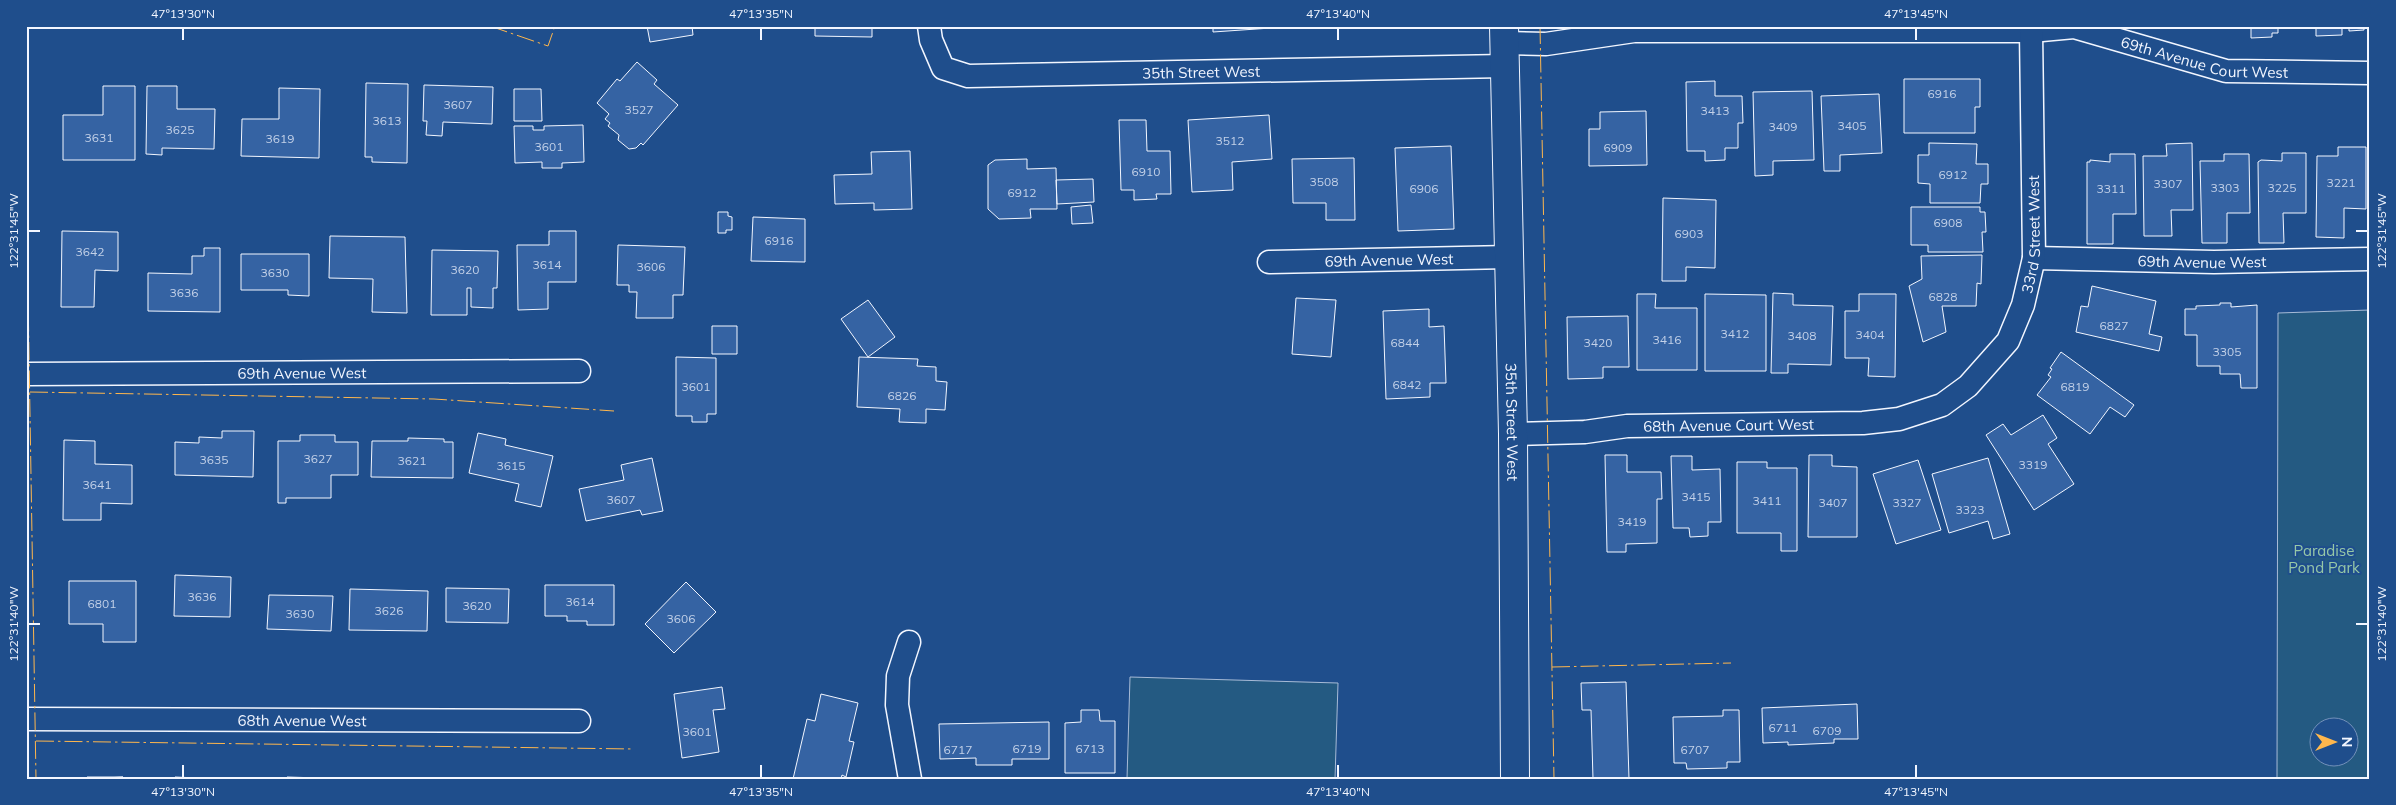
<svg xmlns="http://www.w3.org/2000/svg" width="2396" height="805" font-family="Mulish,sans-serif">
	<rect width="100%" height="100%" fill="#1f4e8c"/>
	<path fill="#245a82" stroke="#a8bbd7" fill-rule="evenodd" d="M2370 310V779H2277L2278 313ZM2318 728H2348V758H2318Z
		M1130 677 1338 683 1335 779H1127Z"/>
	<path fill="#3563a3" stroke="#f2f6ff" d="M647 26H692L693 35 650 42Z
		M815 26H872V37L815 36Z
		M1213 26H1271V28L1213 32Z
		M1291 26H1361V27L1291 28Z
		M2251 26H2301V28H2278V33H2272V37L2251 38Z
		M2316 26H2342V35L2316 36Z
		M2349 26H2364V30L2349 31Z
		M637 62 657 80 654 84 678 105 643 145 641 143 636 148 629 149 618 140 619 135 608 126 610 123 605 119 609 114 597 103 617 79 620 81Z
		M1904 79H1980V107H1975V133H1904Z
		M1715 81V96H1742L1743 123H1738V148H1725V160L1705 161V151H1687L1686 82Z
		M366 83 408 84 407 163 372 162V157H365Z
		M424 85 493 87 492 124 443 122 442 136 426 135 427 121H423Z
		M103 86H135V160H63V115H103Z
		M147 86H177V109H215L214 149 162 148V155L146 154Z
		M279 88 320 89 319 158 241 156 242 119H279Z
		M514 89H541L542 121H514Z
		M1812 91 1814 160 1773 161V175L1755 176 1753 92Z
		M1879 94 1882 153 1840 155V171H1824L1821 96Z
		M1646 111 1647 165 1589 166V129H1600V112Z
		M1269 115 1272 159 1232 162 1233 190 1192 192 1188 120Z
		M1119 120H1146L1147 151H1170L1171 194H1156L1157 199 1134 200V190H1121Z
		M583 125 584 162 562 163V168H542V162L515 163 514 126H533V130H544V126Z
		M1929 143 1977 144 1976 164H1988V184H1981L1980 203H1930V184L1918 183V155H1929Z
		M2192 143 2193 210H2171L2172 236H2144L2143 156H2167L2166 144Z
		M1451 146 1454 229 1398 231 1395 148Z
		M2338 147H2366V209L2344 208V238L2316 237 2317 156H2338Z
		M910 151 912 209 874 210V203L835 204 834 175 872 174 871 152Z
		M2282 153H2306V213H2283L2284 243H2259L2258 162 2261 160 2282 161Z
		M2110 154H2135L2136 214H2113V244H2087V162H2090V160L2110 162Z
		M2224 154H2249L2250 213H2227V243H2202L2200 161H2224Z
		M1354 158 1355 220H1326V203H1293L1292 159Z
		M1027 159V169L1056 168 1057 209H1030L1031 218 999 219 988 209V165L995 160Z
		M1093 179 1094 202 1057 204 1056 180Z
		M1663 198 1716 200 1715 268 1686 267V281H1662Z
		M1091 205 1093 223 1072 224 1071 207Z
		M1911 207H1980V212H1985L1986 232H1982L1983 252H1928V245H1911Z
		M718 212H728V216L732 217V230H726V233H718Z
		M753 217 805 219V262L751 261Z
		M62 231 118 232V271L95 270 94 307H61Z
		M549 231H576V282H548V309L518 310 517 245H549Z
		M330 236 405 237 407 313 372 312 373 279 329 278Z
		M618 245 685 247 683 295H673V318H636L637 292H629V285H617Z
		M204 248H220V312L148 311V273L192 274V256H204Z
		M432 250 498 251 497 288H493V308L471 307V288H467V315H431Z
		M241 254H309V296L288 295V290H241Z
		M1982 255 1981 284 1977 283 1976 306H1942L1946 332 1923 342 1909 286 1922 279 1921 256Z
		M2092 286 2156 301 2149 334 2162 337 2159 351 2076 332 2081 306 2088 307Z
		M1773 293 1793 294V305L1833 306 1831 365 1788 364V373H1771Z
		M1637 294H1656L1655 308H1697V370H1637Z
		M1705 294 1766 295V371H1705Z
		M1859 294H1896L1895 377 1868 376 1869 358H1845V311H1859Z
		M1296 298 1336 300 1331 357 1292 354Z
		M868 300 895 337 868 357 841 319Z
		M2220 303H2231V307L2257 305V388H2241L2240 374H2220V366H2197V335H2185V309H2196V306L2220 305Z
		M1429 309V327L1444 326 1446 383H1430V397L1386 399 1383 311Z
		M1628 316 1629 367H1603V378L1568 379 1567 317Z
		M712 326H737V354H712Z
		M2061 352 2134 405 2125 417 2110 407 2090 434 2037 395 2051 377 2048 375 2052 369 2050 368Z
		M676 357 716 358V414H707V422H692V416H676Z
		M859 357 918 359 917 366 936 367V381L947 382 945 410 926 409V423L899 422 900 409 857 407Z
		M2043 415 2057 438 2048 444 2074 484 2034 510 1986 435 2003 424 2011 435Z
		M222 431H254L253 477 175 475V442L199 443V437L222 438Z
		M478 433 506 439 505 445 553 456 541 507 515 501 519 484 469 473Z
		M300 435H335V442H358V475H331V498H286V503H278V441H300Z
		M408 438 444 439V442H453V478L371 477 372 441H408Z
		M64 440 95 441V464L132 465V504L101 503V520H63Z
		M1605 455H1627V472H1661L1662 499H1657V543L1626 544V552H1607Z
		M1809 455H1832V466L1857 467V537H1808Z
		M1671 456H1692V470L1720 469 1721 522H1708V536L1690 537 1689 528H1673Z
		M652 458 663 511 642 515 640 510 586 521 579 489 624 480 621 465Z
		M1988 458 2010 534 1993 539 1988 521 1949 533 1932 474Z
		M1918 460 1941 530 1896 544 1873 474Z
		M1737 462H1767V468H1797V551H1781V533H1737Z
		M175 575 231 577 230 617 174 616Z
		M69 581H136V642H103V624H69Z
		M686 582 716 612 674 653 645 624Z
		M545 585H614V625H587V621H567V616H545Z
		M446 588 509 589 508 623 446 622Z
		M350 589 428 591 427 631 349 630Z
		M269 595 333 596 331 631 267 629Z
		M1626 682 1629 779H1593L1591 710H1582L1581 683Z
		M722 687 725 709 713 710 719 752 682 758 674 694Z
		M821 694 858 703 849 741 854 742 846 777 842 775 841 779H793L807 719 815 721Z
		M1857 704 1858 739H1834V743L1788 745V742L1763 743 1762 708Z
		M1081 710H1099L1100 721H1115V773H1065V723L1081 722Z
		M1723 710H1739L1740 762H1727V768L1687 769 1686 763H1674L1673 717 1723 716Z
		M1049 722V759H1012V765H976V758L940 759 939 724Z
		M87 777H123L87 779Z
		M175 777 221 779H175Z
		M287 777 353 779H287Z"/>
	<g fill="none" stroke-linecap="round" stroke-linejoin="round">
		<defs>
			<g id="street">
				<path id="s1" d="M929 26 931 40 943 68 968 76 1505 66"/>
				<path id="s2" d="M1504 43 1546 44 1634 31H2031L2074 27 2226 71 2370 73"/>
				<path id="s3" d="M2034 258 2214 262 2370 259"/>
				<path id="s4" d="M1269 262 1509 257"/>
				<path id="s5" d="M26 374 579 371"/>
				<path id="s6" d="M1513 434 1585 432 1627 426 1863 423 1899 419 1942 405 1968 386 2008 341 2023 305 2034 258 2031 31"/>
				<path d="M909 642 898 676 897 705 910 779"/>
				<path id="s7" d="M26 719 579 721"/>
			</g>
			<g id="secondary">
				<path id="s8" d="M1504 26 1513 434 1515 779"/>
			</g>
		</defs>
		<use href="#street" stroke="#f2f6ff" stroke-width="25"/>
		<use href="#secondary" stroke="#f2f6ff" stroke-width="30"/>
		<use href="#street" stroke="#1f4e8c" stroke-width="22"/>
		<use href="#secondary" stroke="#1f4e8c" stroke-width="28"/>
		<path stroke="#ffb74d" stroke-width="1" stroke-dasharray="18 4 2.5 4" stroke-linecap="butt" d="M490 26 548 46 555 26
			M1540 26 1554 779
			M26 171 36 779
			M30 392 434 399 614 411
			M1552 667 1731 663
			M36 741 634 749"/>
	</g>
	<path fill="none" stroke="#f2f6ff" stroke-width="2" d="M183 28V40M761 28V40M1338 28V40M1916 28V40M28 231H40M2356 231H2368M28 624H40M2356 624H2368M183 765V778M761 765V778M1338 765V778M1916 765V778"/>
	<g text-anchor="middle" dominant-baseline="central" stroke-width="4" stroke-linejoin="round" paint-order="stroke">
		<g font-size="12" fill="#c3d1e8">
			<text x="1942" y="93">6916</text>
			<text x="458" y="104">3607</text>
			<text x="639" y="109">3527</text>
			<text x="1715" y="110">3413</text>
			<text x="387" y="120">3613</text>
			<text x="1852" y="125">3405</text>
			<text x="1783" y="126">3409</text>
			<text x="180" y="129">3625</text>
			<text x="99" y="137">3631</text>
			<text x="280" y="138">3619</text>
			<text x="1230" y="140">3512</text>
			<text x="549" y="146">3601</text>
			<text x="1618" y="147">6909</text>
			<text x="1146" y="171">6910</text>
			<text x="1953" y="174">6912</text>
			<text x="1324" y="181">3508</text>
			<text x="2341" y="182">3221</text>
			<text x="2168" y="183">3307</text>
			<text x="2225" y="187">3303</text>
			<text x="2282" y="187">3225</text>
			<text x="1424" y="188">6906</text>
			<text x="2111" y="188">3311</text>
			<text x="1022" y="192">6912</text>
			<text x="1948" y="222">6908</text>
			<text x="1689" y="233">6903</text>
			<text x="779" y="240">6916</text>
			<text x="90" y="251">3642</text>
			<text x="547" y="264">3614</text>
			<text x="651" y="266">3606</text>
			<text x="465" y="269">3620</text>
			<text x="275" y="272">3630</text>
			<text x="184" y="292">3636</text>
			<text x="1943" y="296">6828</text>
			<text x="2114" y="325">6827</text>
			<text x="1735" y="333">3412</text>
			<text x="1870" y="334">3404</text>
			<text x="1802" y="335">3408</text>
			<text x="1667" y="339">3416</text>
			<text x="1405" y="342">6844</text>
			<text x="1598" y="342">3420</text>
			<text x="2227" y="351">3305</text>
			<text x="1407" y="384">6842</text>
			<text x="696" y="386">3601</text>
			<text x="2075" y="386">6819</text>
			<text x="902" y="395">6826</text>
			<text x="318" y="458">3627</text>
			<text x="214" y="459">3635</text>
			<text x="412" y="460">3621</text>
			<text x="2033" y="464">3319</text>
			<text x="511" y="465">3615</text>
			<text x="97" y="484">3641</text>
			<text x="1696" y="496">3415</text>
			<text x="621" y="499">3607</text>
			<text x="1767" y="500">3411</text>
			<text x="1833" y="502">3407</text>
			<text x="1907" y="502">3327</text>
			<text x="1970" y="509">3323</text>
			<text x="1632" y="521">3419</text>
			<text x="202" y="596">3636</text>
			<text x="580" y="601">3614</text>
			<text x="102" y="603">6801</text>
			<text x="477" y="605">3620</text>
			<text x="389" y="610">3626</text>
			<text x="300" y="613">3630</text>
			<text x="681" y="618">3606</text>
			<text x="1783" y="727">6711</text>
			<text x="1827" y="730">6709</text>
			<text x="697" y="731">3601</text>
			<text x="1027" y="748">6719</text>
			<text x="1090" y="748">6713</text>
			<text x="958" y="749">6717</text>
			<text x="1695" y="749">6707</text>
		</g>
		<g font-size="15" fill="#f2f6ff" stroke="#1f4e8c">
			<text stroke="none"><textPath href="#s2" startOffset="706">69th Avenue Court West</textPath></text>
			<text stroke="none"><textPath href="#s1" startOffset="304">35th Street West</textPath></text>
			<text stroke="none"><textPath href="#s6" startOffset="635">33rd Street West</textPath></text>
			<text stroke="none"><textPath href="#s4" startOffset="120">69th Avenue West</textPath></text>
			<text stroke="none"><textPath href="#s3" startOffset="168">69th Avenue West</textPath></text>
			<text stroke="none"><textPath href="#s5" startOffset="276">69th Avenue West</textPath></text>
			<text stroke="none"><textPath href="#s8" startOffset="396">35th Street West</textPath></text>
			<text stroke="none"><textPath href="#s6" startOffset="216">68th Avenue Court West</textPath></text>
			<text stroke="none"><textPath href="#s7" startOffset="276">68th Avenue West</textPath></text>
		</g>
		<g font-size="15" fill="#97c8a6" stroke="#1f4e8c">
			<text x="2324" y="550">Paradise<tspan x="2324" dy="17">Pond Park</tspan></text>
		</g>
	</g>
	<rect width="2396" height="805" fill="none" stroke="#1f4e8c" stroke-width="55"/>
	<g transform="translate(2334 742) rotate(90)"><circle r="24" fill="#1f4e8c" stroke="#7391ba"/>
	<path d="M0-4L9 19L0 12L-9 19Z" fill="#ffb74d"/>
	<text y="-8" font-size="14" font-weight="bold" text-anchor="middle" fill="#f2f6ff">N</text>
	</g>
	<rect x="28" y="28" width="2340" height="750" fill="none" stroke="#f2f6ff" stroke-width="2"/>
	<g font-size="12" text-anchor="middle" fill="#f2f6ff">
		<text x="183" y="18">47°13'30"N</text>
		<text x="761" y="18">47°13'35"N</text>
		<text x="1338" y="18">47°13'40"N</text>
		<text x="1916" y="18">47°13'45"N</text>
		<text transform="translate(2382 231) rotate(-90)" y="4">122°31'45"W</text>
		<text transform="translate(14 231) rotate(-90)" y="4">122°31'45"W</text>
		<text transform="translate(2382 624) rotate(-90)" y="4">122°31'40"W</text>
		<text transform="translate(14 624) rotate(-90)" y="4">122°31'40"W</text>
		<text x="183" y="796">47°13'30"N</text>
		<text x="761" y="796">47°13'35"N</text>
		<text x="1338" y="796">47°13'40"N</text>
		<text x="1916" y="796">47°13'45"N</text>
	</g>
</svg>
